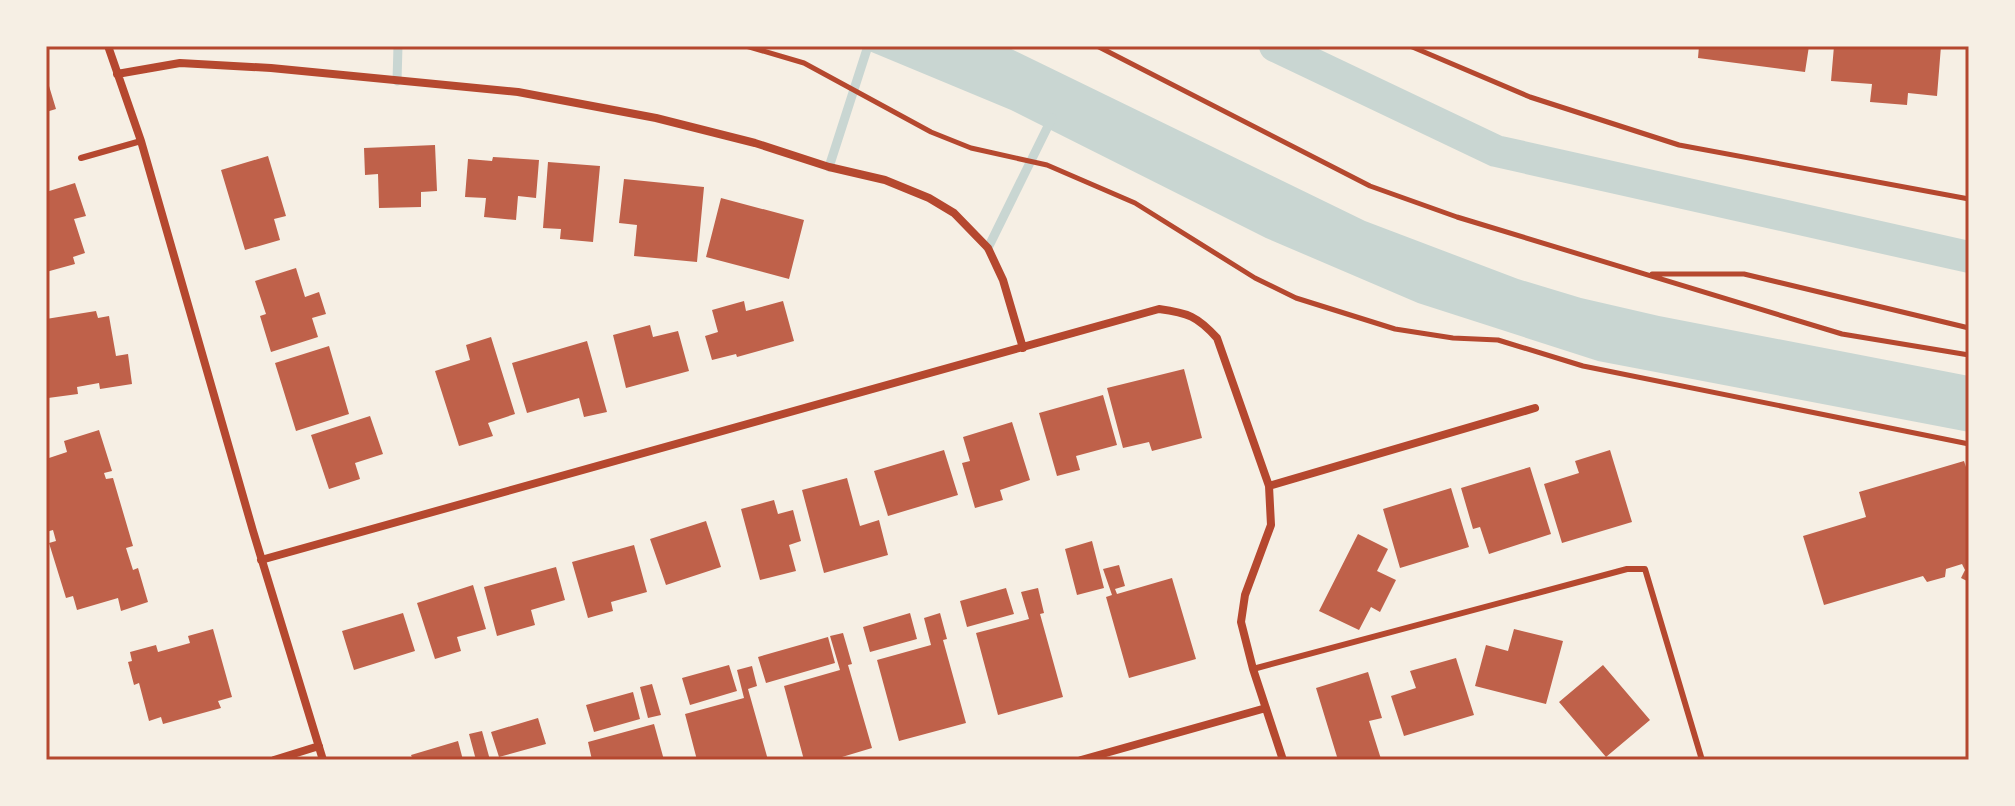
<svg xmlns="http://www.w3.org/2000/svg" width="2015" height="806" font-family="Roboto,sans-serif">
	<rect width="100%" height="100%" fill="#f6efe4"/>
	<path fill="#c9d6d2" d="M857 46H1005L1365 221 1518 279 1581 298 1659 316 1969 376V432L1598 361 1418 303 1266 238 1011 110Z"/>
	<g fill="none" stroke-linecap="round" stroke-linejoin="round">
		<path stroke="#c9d6d2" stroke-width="9" d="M397 81 398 46
			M829 167 868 46
			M988 248 1052 118"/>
		<path stroke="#c9d6d2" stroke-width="32" d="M1275 46 1496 151 1969 257"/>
	</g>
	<path fill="#bf614a" d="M1699 46H1809L1805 72 1698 58Z
		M1834 46H1941L1937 96 1908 93 1907 105 1870 102 1872 84 1831 81Z
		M46 76 56 109 46 112Z
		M435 145 437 191 421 192V207L379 208 378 174 365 175 364 148Z
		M268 156 286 216 274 219 280 240 245 250 221 170Z
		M493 157 539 160 536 198 518 196 516 220 484 217 486 198 465 197 468 159 492 161Z
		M548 162 600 166 593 242 560 239 561 229 543 228Z
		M624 179 704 187 697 262 634 256 637 225 619 223Z
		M75 183 86 216 74 219 85 253 73 257 75 264 46 272V192Z
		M721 198 804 220 789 279 706 257Z
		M296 268 305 297 319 292 326 314 312 318 318 337 271 352 260 316 266 314 255 281Z
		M744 301 746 311 783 301 794 341 737 357 736 354 712 360 705 336 718 332 712 310Z
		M96 311 98 318 109 316 116 356 128 354 132 384 100 389 99 383 77 387 78 394 48 398 46 319Z
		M650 325 653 337 678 331 689 371 626 388 613 335Z
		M491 337 515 414 488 423 493 436 459 446 435 371 470 360 466 345Z
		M587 341 607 412 584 417 579 398 527 413 512 363Z
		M329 346 349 414 296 431 275 363Z
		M1184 369 1202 438 1152 451 1149 442 1123 448 1107 388Z
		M1103 395 1117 445 1076 456 1080 470 1057 476 1039 413Z
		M370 416 383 454 355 463 360 479 329 489 311 435Z
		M1012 422 1030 480 1000 490 1003 500 975 508 962 463 970 461 963 437Z
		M99 430 112 471 104 473 106 479 113 478 133 546 126 548 133 570 138 568 148 602 121 611 118 598 77 610 73 596 66 598 49 543 56 541 53 530 46 532V459L67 452 64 441Z
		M944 450 958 495 888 516 874 471Z
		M1610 450 1632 522 1562 543 1544 484 1579 473 1575 461Z
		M1964 461 1969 476V582L1961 578 1965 570 1962 564 1946 569 1945 577 1927 582 1923 576 1824 605 1803 536 1866 517 1859 492Z
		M1530 467 1551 534 1489 554 1480 527 1473 529 1461 488Z
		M847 478 860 526 879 520 888 555 824 573 802 490Z
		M1451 488 1469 547 1400 568 1383 509Z
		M774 500 778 514 793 510 801 541 789 545 796 571 760 580 741 509Z
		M706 521 721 567 666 585 650 539Z
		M1358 534 1388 549 1377 571 1396 580 1380 612 1371 607 1359 630 1319 611Z
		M1092 541 1104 588 1077 595 1065 549Z
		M634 545 647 592 611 602 613 611 588 618 572 562Z
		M1119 565 1125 586 1115 589 1117 594 1172 578 1196 659 1129 678 1106 597 1112 595 1103 569Z
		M556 567 565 600 531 610 535 625 497 636 484 587Z
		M473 585 486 629 457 637 461 651 435 659 417 603Z
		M1006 588 1014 614 967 627 960 601Z
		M1038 588 1044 613 1040 614 1063 697 998 715 976 633 1029 619 1021 592Z
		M403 613 415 651 354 670 342 631Z
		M910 613 917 639 870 652 863 627Z
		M940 613 947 639 943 640 966 723 899 741 877 660 931 645 924 618Z
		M213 629 232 697 218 701 221 708 163 724 161 717 149 721 139 683 134 685 128 662 132 661 130 652 156 645 158 652 190 643 188 636Z
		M1514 629 1563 641 1546 704 1475 686 1486 645 1508 651Z
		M843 633 852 664 848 665 872 748 832 760H804L784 686 840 670 830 636Z
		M828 637 835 663 766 683 758 657Z
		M1456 658 1474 715 1404 736 1391 696 1416 688 1410 671Z
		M729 665 737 691 690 705 682 678Z
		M1603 665 1650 720 1606 757 1559 702Z
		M752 666 757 686 748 689 768 760H697L685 714 744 698 737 670Z
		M1368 672 1382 718 1369 721 1381 759 1338 760 1316 688Z
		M652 684 661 715 648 718 640 687Z
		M633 692 640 719 594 732 586 705Z
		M538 718 546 744 499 757 491 732Z
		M654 724 664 760H592L588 742Z
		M482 731 490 760H476L469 734Z
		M458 741 463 760H413L411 755Z"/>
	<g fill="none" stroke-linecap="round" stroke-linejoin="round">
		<path stroke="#b5482f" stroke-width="5" d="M746 46 804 63 931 132 971 148 1047 165 1135 203 1255 278 1296 298 1395 329 1453 338 1498 340 1583 366 1969 444
			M1097 46 1370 186 1457 217 1842 334 1969 355
			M1410 46 1530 97 1679 145 1969 199
			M1652 274H1744L1969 328"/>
		<path stroke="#b5482f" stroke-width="6" d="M81 158 141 141
			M1253 669 1627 569H1645L1702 760"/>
		<path stroke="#b5482f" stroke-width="8" d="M108 46 141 141 253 531 323 760
			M117 74 180 63 271 68 518 92 656 118 755 143 829 167 885 180 929 198 954 213 988 248 1003 280 1023 348
			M1269 486 1535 408
			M261 560 1159 309C1188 313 1197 316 1217 338L1269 486 1271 525 1245 595 1241 622 1253 669 1283 760
			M274 760 319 746
			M1081 760 1266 708"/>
	</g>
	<rect width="2015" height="806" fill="none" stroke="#f6efe4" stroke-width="96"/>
	<rect x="48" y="48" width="1919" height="710" fill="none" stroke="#b5482f" stroke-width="3"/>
</svg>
